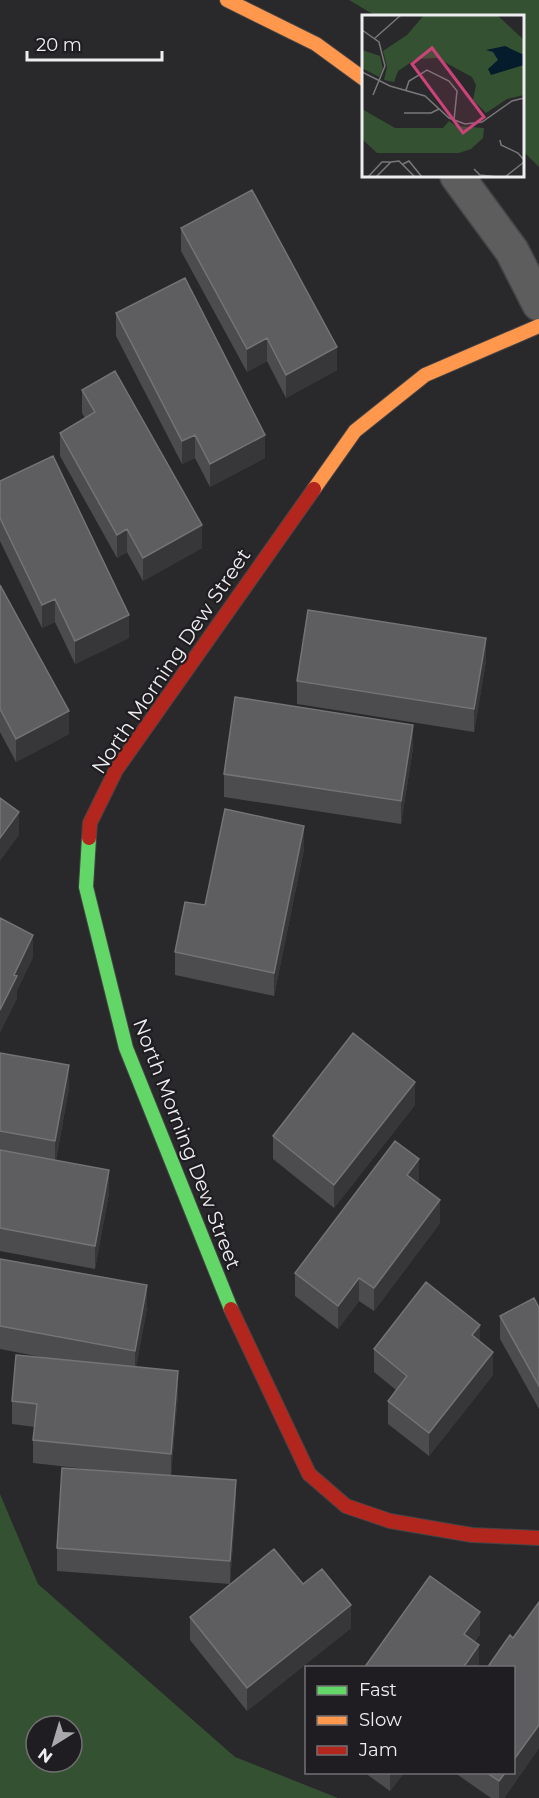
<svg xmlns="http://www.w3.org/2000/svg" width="539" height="1798" font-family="Montserrat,sans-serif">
	<rect width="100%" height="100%" fill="#29282a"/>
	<path fill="#345232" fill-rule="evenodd" d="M349 0H539V167L523 151 522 16H376Z
		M0 1494 38 1584 235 1757 338 1798H0ZM36 1726H72V1762H36Z"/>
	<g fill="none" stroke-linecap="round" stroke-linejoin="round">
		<defs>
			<path id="street" d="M457 176 512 251 539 304"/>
			<path id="fast" d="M89 838 86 887 126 1048 231 1309"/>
			<path id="slow" d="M227 0 316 44 364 79
				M314 489 355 431 425 375 539 326"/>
			<path id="jam" d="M89 838 90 823 116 770 314 489
				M231 1309 309 1474 346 1506 390 1521 472 1535 539 1538"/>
		</defs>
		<use href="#street" stroke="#454446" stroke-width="36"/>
		<use href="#fast" stroke="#454446" stroke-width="16"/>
		<use href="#slow" stroke="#454446" stroke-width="16"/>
		<use href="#jam" stroke="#454446" stroke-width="16"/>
		<use href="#street" stroke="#5d5d5d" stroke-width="33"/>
		<use href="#fast" stroke="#63d668" stroke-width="14"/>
		<use href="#slow" stroke="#ff974d" stroke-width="14"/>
		<use href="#jam" stroke="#b3261e" stroke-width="14"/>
	</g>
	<path fill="#4c4b4d" d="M181 228 337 370 286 398 267 361 247 372 181 251Z
		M116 313 265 458 210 487 195 458 182 464 116 336Z
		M82 390 202 548 143 581 127 552 117 558 60 456V433L85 418 82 413Z
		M0 481 129 638 75 664 55 622 42 628 0 541Z
		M0 585 69 734 16 762 0 732Z
		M486 661 474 732 297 704V681Z
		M413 748 401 824 224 797V774Z
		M304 849 274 996 175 975V952L205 905Z
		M0 1053 69 1088 56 1160 109 1193 95 1269 0 1251Z
		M415 1105 334 1208 273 1159V1136Z
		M419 1182 418 1184 440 1223 374 1311 359 1301 338 1329 295 1296V1273Z
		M0 1259 147 1308 136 1367 178 1394 171 1475 236 1503 230 1584 57 1571V1548L104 1471 33 1463V1440L35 1427 12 1424V1401L46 1358 0 1349Z
		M539 1306V1409L500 1339V1316L539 1307Z
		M480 1341 493 1375 429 1456 388 1424V1401L396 1390 374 1372V1349Z
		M303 1584 351 1628 247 1711 190 1640V1617Z
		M539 1748 504 1798H491L455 1773H513Z
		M365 1773H404L390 1791Z"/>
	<path fill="#373638" d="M267 338V361L247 372V349Z
		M337 347V370L286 398V375Z
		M195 435V458L182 464V441Z
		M265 435V458L210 487V464Z
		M202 525V548L143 581V558Z
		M127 529V552L117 558V535Z
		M55 599V622L42 628V605Z
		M129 615V638L75 664V641Z
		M486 638V661L474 732V709Z
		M69 711V734L16 762V739Z
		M413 725V748L401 824V801Z
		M19 812V835L0 861V838Z
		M304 826V849L274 996V973Z
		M33 935V958L17 991V999L0 1033V1010L14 975Z
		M69 1065V1088L55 1164V1141Z
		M415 1082V1105L334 1208V1185Z
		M419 1159V1182L407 1198V1175Z
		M109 1170V1193L95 1269V1246Z
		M440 1200V1223L374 1311V1288Z
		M359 1278V1301L338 1329V1306Z
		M147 1285V1308L135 1374V1351Z
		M480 1325V1348L472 1335Z
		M493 1352V1375L429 1456V1433Z
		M178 1371V1394L171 1477V1454Z
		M236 1480V1503L230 1584V1561Z
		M351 1605V1628L247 1711V1688Z
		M480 1612V1635L464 1657V1634Z
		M479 1645V1668H463Z
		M539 1725V1748L504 1798H499V1781L505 1773H513V1761Z
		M390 1773H404L390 1791Z"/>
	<path fill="#5e5d5f" stroke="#747375" stroke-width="1.5" d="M252 190 337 347 286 375 267 338 247 349 181 228Z
		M185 278 265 435 210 464 195 435 182 441 116 313Z
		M115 371 202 525 143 558 127 529 117 535 60 433 95 412 82 390Z
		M53 456 129 615 75 641 55 599 42 605 0 518V481Z
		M0 585 69 711 16 739 0 709Z
		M308 610 486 638 474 709 297 681Z
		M235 697 413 725 401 801 224 774Z
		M0 798 19 812 0 838Z
		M225 809 304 826 274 973 175 952 185 902 205 905Z
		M0 918 33 935 14 975 17 976 0 1010Z
		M353 1033 415 1082 334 1185 273 1136Z
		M0 1053 69 1065 55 1141 0 1131Z
		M395 1141 419 1159 407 1175 440 1200 374 1288 359 1278 338 1306 295 1273Z
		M0 1150 109 1170 95 1246 0 1228Z
		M0 1259 147 1285 135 1351 0 1326Z
		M426 1282 480 1325 472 1335 493 1352 429 1433 388 1401 407 1376 374 1349Z
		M534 1298 539 1308V1386L500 1316Z
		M16 1355 178 1371 171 1454 33 1440 37 1404 12 1401Z
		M62 1468 236 1480 230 1561 57 1548Z
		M274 1549 303 1584 322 1569 351 1605 247 1688 190 1617Z
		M430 1576 480 1612 464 1634 479 1645 463 1668H364Z
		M539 1602V1725L513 1761V1668H487L510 1635 513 1638Z
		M487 1773H505L499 1781Z"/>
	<g text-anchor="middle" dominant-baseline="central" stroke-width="4.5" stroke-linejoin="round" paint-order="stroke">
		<g font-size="20" fill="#eeedef" stroke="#1f1d21">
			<text transform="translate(171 661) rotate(-56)">North Morning Dew Street</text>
			<text transform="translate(187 1144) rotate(69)">North Morning Dew Street</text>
		</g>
	</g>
	<g transform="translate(362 15)">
		<rect width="162" height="162" fill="#29282a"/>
		<path d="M62 0H135L162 25V80L145 84 124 98 111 85 114 70 110 62 75 43 54 44 36 56 32 67 22 65 25 52 21 36 45 20ZM0 35 18 41 21 54 17 62 0 53ZM0 94 33 113H81L87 106 94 111 122 113 121 123 109 134 97 138H15L0 124Z" fill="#345232"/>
		<path d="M143 31 162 40V50L129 60 126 54 136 45 131 37 124 35Z" fill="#041c2b"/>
		<path fill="none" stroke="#787779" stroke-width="1.5" d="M0 15 17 27 23 51 11 80M13 23 39 0M0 57 28 71 63 81 87 103 103 109 120 107 150 86 162 83M44 75 47 66 65 55 87 66 95 76 92 105M42 98H69L77 94M138 125 139 130 156 138 162 145M41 149 47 146 60 162M112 154 118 160 136 162M6 162 20 147H28M14 162 29 147 37 146 53 162M143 162 162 147"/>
		<path fill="#cb4379" fill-opacity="0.15" stroke="#cb4379" stroke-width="3" d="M70 33 122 102 101 118 50 49Z"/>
		<rect width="162" height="162" fill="none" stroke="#eeedef" stroke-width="3"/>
	</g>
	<rect x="305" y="1666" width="210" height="108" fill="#1f1d21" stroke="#727073" stroke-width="1.5"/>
	<rect x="317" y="1686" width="30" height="9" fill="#63d668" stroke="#727073" stroke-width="1.5"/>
	<text x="359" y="1696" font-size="18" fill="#eeedef">Fast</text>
	<rect x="317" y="1716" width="30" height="9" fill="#ff974d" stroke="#727073" stroke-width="1.5"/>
	<text x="359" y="1726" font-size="18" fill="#eeedef">Slow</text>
	<rect x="317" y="1746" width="30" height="9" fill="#b3261e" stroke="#727073" stroke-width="1.5"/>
	<text x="359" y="1756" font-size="18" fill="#eeedef">Jam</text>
	<g transform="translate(54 1744) rotate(217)"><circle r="28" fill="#1f1d21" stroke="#727073" stroke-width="1.5"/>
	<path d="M0-4.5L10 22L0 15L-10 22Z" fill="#a9a8aa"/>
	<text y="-9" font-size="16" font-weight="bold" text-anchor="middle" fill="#eeedef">N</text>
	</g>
	<path d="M27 51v9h135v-9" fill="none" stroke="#eeedef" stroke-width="3"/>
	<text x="36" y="51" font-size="18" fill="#eeedef" stroke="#1f1d21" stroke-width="4.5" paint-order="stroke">20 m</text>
</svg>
